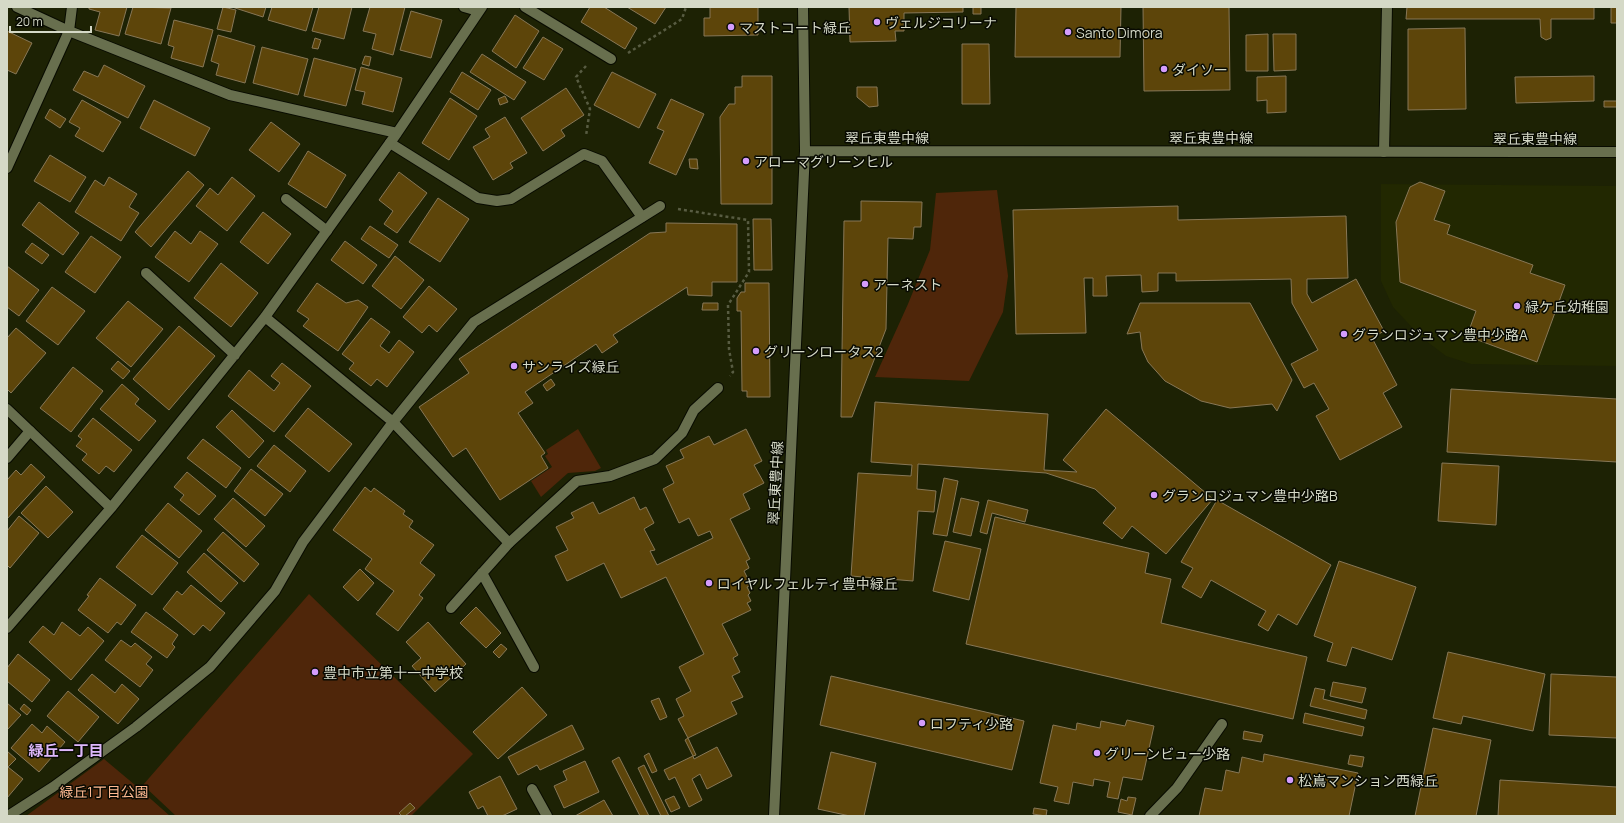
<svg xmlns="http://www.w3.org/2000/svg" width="1624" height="823" font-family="Manrope,'Noto Sans JP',sans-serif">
	<rect width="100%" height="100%" fill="#1d2204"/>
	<path fill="#222801" d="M1381 184 1617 186V366L1471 364 1446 356 1421 337 1393 307 1381 281Z"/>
	<path fill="#4f260a" d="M997 190 1008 276 1003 312 969 381 875 377 908 304 930 250 936 193Z
		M578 429 601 468 595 471 568 473 541 497 531 481 552 467 545 456 548 454 546 450Z
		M309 594 473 754 411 816H176L143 785Z
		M104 759 135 785 170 816H26Z"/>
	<path fill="#5d450a" stroke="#877757" d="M89 7H127L119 36 95 30 100 12 89 9Z
		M133 7 171 8 161 44 125 34Z
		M223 7 236 10 231 32 217 29Z
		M232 7H266L263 17Z
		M272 7H313L306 31 268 20Z
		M319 7H352L344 39 312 31Z
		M370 7H405L393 55 372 49 376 34 363 31Z
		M590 7H604L637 28 625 49 581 22Z
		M627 7H666L655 24Z
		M710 7H758V35L704 36V18H710Z
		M849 7H963V12L904 13V31H895L896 41 850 42Z
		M973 7H981V14H973Z
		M1016 7H1121L1120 57H1015Z
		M1143 7H1229L1230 90 1144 91Z
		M1407 7H1594V19H1551V38L1546 40 1541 37 1540 19H1406Z
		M1611 7H1617V23H1611Z
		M411 11 442 20 431 58 400 50Z
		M515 15 539 31 516 68 492 51Z
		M174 20 213 30 203 67 171 58 174 47 168 45Z
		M1465 28 1466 109 1408 110V29Z
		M7 31 32 43 16 74 7 70Z
		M1268 34V71H1246V35Z
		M1273 34H1296V70L1274 71Z
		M218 35 255 46 245 83 216 75 219 64 211 61Z
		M543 37 563 49 544 80 523 68Z
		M315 38 321 40 318 49 312 48Z
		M962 44H989L990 104H962Z
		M262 47 308 59 298 95 253 83Z
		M482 54 526 82 514 100 470 72Z
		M365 56 371 57 369 66 362 64Z
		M314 58 356 69 346 106 304 96Z
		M104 65 145 86 128 118 73 90 84 71 98 77Z
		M361 67 402 78 393 112 362 104 365 92 355 90Z
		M462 72 491 90 478 110 450 92Z
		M612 72 656 94 639 128 594 105Z
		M742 76H772V204H721L720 117 729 104H735V87H742Z
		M1286 76V112L1267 113V100L1257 101V77Z
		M1594 76V101L1516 103 1515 77Z
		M857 87H877L878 106 869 107 857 97Z
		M566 88 584 115 561 130 565 136 543 151 521 118Z
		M505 96 508 102 500 105 498 99Z
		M450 98 477 116 449 160 422 143Z
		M671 99 704 114 676 175 649 163 664 131 657 128Z
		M82 100 121 122 103 152 75 136 80 128 69 122Z
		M154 100 210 128 195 156 140 128Z
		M1604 101H1617V107H1604Z
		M50 109 66 119 60 128 45 118Z
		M505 117 527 153 510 163 513 168 493 180 473 147 490 137 485 129Z
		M271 122 300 144 279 172 249 150Z
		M308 151 346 175 326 208 288 184Z
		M50 155 86 177 70 202 34 181Z
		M689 159H697L698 169 690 168Z
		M188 171 204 185 151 247 135 232Z
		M399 172 427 193 397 233 384 224 393 211 379 200Z
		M109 177 137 194 129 207 139 213 121 241 75 212 95 180 104 186Z
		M232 177 255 196 227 231 196 206 210 188 218 195Z
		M1420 182 1445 191 1434 220 1450 225 1447 234 1533 265 1530 273 1565 285 1537 362 1467 336 1476 311 1400 282 1396 222 1410 187Z
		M438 198 469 219 440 262 409 242Z
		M861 201 922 202 921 227H914L913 239 888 238 886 329 852 417H841L844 221H861Z
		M39 202 79 233 63 255 22 225Z
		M1178 206V220L1346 216 1348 278 1307 279V294L1312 303 1356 279 1384 331 1372 338 1397 385 1383 393 1402 427 1340 460 1316 416 1329 409 1314 383 1304 388 1291 364 1318 350 1292 303 1291 279 1176 281V273H1158V291L1142 292 1141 275 1106 276 1107 296H1093V278H1084L1086 333 1016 334 1013 210Z
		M263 212 291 234 268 264 240 242Z
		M753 219H771L772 270H754Z
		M666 223 737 224V282H712V296L688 295 687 287 613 335 618 342 602 353 596 344 525 392 533 403 518 413 545 453 541 456 548 468 500 500 466 448 453 457 419 407 469 373 459 359 650 233 666 232Z
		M370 226 398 245 389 258 361 239Z
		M175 231 191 244 200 231 218 244 189 282 155 257Z
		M91 236 121 257 95 293 65 272Z
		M345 241 377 265 363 284 331 260Z
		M32 243 49 255 42 264 25 252Z
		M395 256 424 280 401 309 372 286Z
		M221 263 258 293 231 327 194 298Z
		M7 266 39 290 19 316 7 307Z
		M317 283 346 303 358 300 368 307 338 351 303 326 309 319 297 311Z
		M745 283H769L770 397H747V391H742L741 311H737V298L741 292H745Z
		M429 286 457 309 437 332 429 325 422 333 403 317Z
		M52 287 85 311 58 345 26 321Z
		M128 301 163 329 131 367 96 338Z
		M703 303H718V310H702Z
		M1140 303H1250L1292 380 1277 411 1272 404 1230 408 1201 401 1165 381 1148 362 1142 349 1140 332 1127 334Z
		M371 318 390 332 380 346 389 353 399 340 414 352 387 387 377 379 371 386 349 369 354 363 342 354Z
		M179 326 215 356 169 410 133 379Z
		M16 328 46 353 11 393 7 389V338Z
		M118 361 130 371 123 379 111 369Z
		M282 363 311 386 274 432 228 396 249 370 274 391 280 383 271 376Z
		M73 367 103 391 71 432 40 408Z
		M551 379 555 385 547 391 543 385Z
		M122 384 139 399 135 404 156 421 139 441 100 409Z
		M1451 389 1617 399V462L1447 452Z
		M875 402 1048 414 1044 470 1077 472 1063 460 1106 409 1213 499 1166 554 1132 526 1122 539 1103 523 1116 508 1095 489 1046 473 918 464 917 489 936 491 934 512 918 511 913 581 851 576 858 473 911 476 912 465 871 462Z
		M308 408 352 444 329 472 285 436Z
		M232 410 264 441 249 458 216 427Z
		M93 418 132 450 114 472 106 466 99 474 82 460 87 454 76 446 82 439 78 436Z
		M746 429 762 461 754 465 764 483 743 494 750 509 730 519 750 559 746 561 749 568 744 571 751 585 747 587 750 593 748 595 751 601 747 603 751 610 722 624 738 655 733 658 740 672 732 676 743 697 731 702 737 714 688 738 678 719 684 716 676 699 691 691 679 667 704 654 666 577 621 598 604 563 567 581 555 556 568 550 556 527 574 518 571 513 593 502 599 514 634 497 640 510 646 507 654 523 644 529 655 550 650 551 657 565 713 538 710 531 698 536 689 518 679 523 663 489 674 483 666 466 684 458 680 450 709 436 714 445Z
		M203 439 241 468 226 488 187 458Z
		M274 445 306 471 290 492 257 466Z
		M1442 463 1499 466 1496 525 1438 521Z
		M31 464 45 477 7 519V480L16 470 21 475Z
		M251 469 283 494 265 516 234 491Z
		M187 472 216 496 199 515 180 500 184 495 174 487Z
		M944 478 958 481 947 536 933 534Z
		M46 486 73 512 48 538 21 513Z
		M365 487 371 492 374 488 405 511 403 514 413 521 409 527 434 545 420 563 435 575 419 595 423 598 398 631 376 614 394 591 365 569 372 559 333 530Z
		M233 498 265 526 246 547 214 519Z
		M961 498 979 502 971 536 953 532Z
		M988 500 1028 510 1025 522 992 513 987 534 980 532Z
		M1217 500 1331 565 1297 625 1278 614 1268 631 1258 625 1266 611 1211 580 1201 598 1182 587 1193 568 1181 562Z
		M168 503 202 531 179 558 145 530Z
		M19 516 39 533 10 568 7 565V531Z
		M995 517 1149 553 1145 573 1171 579 1161 623 1307 657 1293 719 966 644Z
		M223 532 259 564 244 582 207 550Z
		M142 535 178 563 152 595 116 567Z
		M945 541 981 549 969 600 933 591Z
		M204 553 238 583 221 602 187 572Z
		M1339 561 1416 587 1392 660 1352 647 1346 666 1327 661 1333 643 1314 636Z
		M360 569 374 583 358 601 343 587Z
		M100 578 136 605 121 625 117 622 108 633 78 610 89 596 87 595Z
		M191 585 225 613 210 631 203 625 194 635 163 609 177 591 182 595Z
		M476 607 501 633 486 648 460 623Z
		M146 612 178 635 172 644 175 647 167 658 131 632Z
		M62 622 80 636 88 627 104 641 71 680 29 642 43 626 54 635Z
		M428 622 466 664 435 692 412 666 421 658 406 642Z
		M121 640 131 647 135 643 152 657 146 664 153 670 140 687 105 660Z
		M501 644 507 649 499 658 493 652Z
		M1448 652 1545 674 1533 731 1463 716 1461 724 1433 718Z
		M18 654 50 680 32 702 7 681V668Z
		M92 674 115 693 122 684 139 699 118 724 78 690Z
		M1551 674 1617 677V738L1549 735Z
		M831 676 1024 721 1012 770 820 725Z
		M1333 682 1366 688 1362 703 1330 696Z
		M522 687 547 715 498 759 473 732Z
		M1315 688 1325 690 1323 699 1367 710 1365 719 1310 706Z
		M68 691 99 717 78 742 47 716Z
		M659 698 667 717 660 720 651 701Z
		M7 703 21 715 7 730Z
		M24 704 31 710 27 715 20 709Z
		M1305 713 1364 727 1362 736 1303 723Z
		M1127 720 1154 726 1142 780 1123 777 1118 799 1107 797 1110 782 1094 779 1093 786 1073 782 1069 804 1054 801 1058 787 1040 783 1053 725 1076 730 1077 723 1100 728 1101 721 1125 726Z
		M32 724 42 733 47 726 65 742 39 772 11 748Z
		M572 725 584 749 540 770 537 765 518 775 508 757Z
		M1433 728 1491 740 1476 816H1415Z
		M1244 731 1263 735 1261 742 1243 739Z
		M688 738 696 755 693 756 685 740Z
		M717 747 732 776 707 789 700 774 692 779 702 800 689 807 675 777 669 780 664 770 693 756 694 759Z
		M7 751 16 759 8 767 23 779 7 798Z
		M831 752 876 763 864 816H850L818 809Z
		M649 753 657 771 652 773 644 756Z
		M1264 754 1358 773 1349 816H1199L1205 788 1222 791 1226 770 1239 773 1242 757 1263 762Z
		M1350 755 1364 757 1362 767 1348 764Z
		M619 757 649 816H640L612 761Z
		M585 761 599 792 564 808 554 786 567 780 563 771Z
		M644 765 669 816H661L638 768Z
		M500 776 517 809 502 816H488L483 806 478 809 469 792Z
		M1500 780 1617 787V816H1498Z
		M674 796 680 808 671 812 665 800Z
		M1128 797 1136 798 1132 815 1118 812 1121 799 1127 801Z
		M604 800 613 816H575Z
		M410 803 415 808 405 816H402L399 813Z
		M1034 808 1047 810 1046 816 1033 814Z"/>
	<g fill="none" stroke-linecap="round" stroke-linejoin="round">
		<defs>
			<path id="lane" d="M525 7 611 59
				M390 143 478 198 497 201 511 199 584 154 602 161 642 217
				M286 199 327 231
				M7 458 30 431
				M482 573 534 667
				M451 608 509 543
				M532 789 547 816
				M1150 816 1177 788 1222 724"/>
			<path id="street" d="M17 7 69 31 230 95 397 133
				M464 7 478 11
				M1384 152 1387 7
				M7 168 69 31 72 7
				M146 273 235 355
				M265 317 393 422 509 543 577 481 610 476 655 459 682 433 694 410 718 388
				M7 409 111 508
				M7 628 111 508 265 317 397 133 482 7
				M8 816 53 787 136 727 210 667 275 591 303 542 393 422 474 322 660 206"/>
			<path id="secondary" d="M805 151 1617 152
				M774 816 805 151 803 7"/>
		</defs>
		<use href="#lane" stroke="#080b00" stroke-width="12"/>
		<use href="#street" stroke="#080b00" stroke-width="12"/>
		<use href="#secondary" stroke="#080b00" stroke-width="12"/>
		<path stroke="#585c42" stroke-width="2.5" stroke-dasharray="3 3" stroke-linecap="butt" d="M628 53 682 19 686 7
			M586 66 576 77 590 109 586 136
			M678 209 748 220 749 272 728 305 729 349 733 372 730 376"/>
		<use href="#lane" stroke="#686f4e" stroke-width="10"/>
		<use href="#street" stroke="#686f4e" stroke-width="10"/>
		<use href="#secondary" stroke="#686f4e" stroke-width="10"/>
	</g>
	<g fill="#d49cfc" stroke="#080a02" stroke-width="1.5">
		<circle cx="877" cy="22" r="4"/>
		<circle cx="731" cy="27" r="4"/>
		<circle cx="1068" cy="32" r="4"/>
		<circle cx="1164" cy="69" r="4"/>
		<circle cx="746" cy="161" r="4"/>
		<circle cx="865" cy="284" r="4"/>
		<circle cx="1517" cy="306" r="4"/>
		<circle cx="1344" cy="334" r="4"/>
		<circle cx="756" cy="351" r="4"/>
		<circle cx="514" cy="366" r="4"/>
		<circle cx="1154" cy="495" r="4"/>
		<circle cx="709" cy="583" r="4"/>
		<circle cx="315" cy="672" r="4"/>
		<circle cx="922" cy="723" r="4"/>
		<circle cx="1097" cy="753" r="4"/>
		<circle cx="1290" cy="780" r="4"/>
	</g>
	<g text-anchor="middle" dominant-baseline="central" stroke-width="3" stroke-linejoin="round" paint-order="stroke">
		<g font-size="14" fill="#d5d9c7" stroke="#080a02" text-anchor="start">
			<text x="885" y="22">ヴェルジコリーナ</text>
			<text x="739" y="27">マストコート緑丘</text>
			<text x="1076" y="32">Santo Dimora</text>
			<text x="1172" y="69">ダイソー</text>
			<text x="754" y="161">アローマグリーンヒル</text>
			<text x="873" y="284">アーネスト</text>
			<text x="1525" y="306">緑ケ丘幼稚園</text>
			<text x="1352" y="334">グランロジュマン豊中少路A</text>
			<text x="764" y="351">グリーンロータス2</text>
			<text x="522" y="366">サンライズ緑丘</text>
			<text x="1162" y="495">グランロジュマン豊中少路B</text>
			<text x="717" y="583">ロイヤルフェルティ豊中緑丘</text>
			<text x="323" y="672">豊中市立第十一中学校</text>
			<text x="930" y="723">ロフティ少路</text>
			<text x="1105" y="753">グリーンビュー少路</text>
			<text x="1298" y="780">松嶌マンション西緑丘</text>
		</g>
		<g font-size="14" fill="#d5d9c7" stroke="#080a02">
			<text x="887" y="137">翠丘東豊中線</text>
			<text x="1211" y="137">翠丘東豊中線</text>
			<text x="1535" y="138">翠丘東豊中線</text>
			<text transform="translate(775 483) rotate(-87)">翠丘東豊中線</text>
		</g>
		<g font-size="14" fill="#feb991" stroke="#080a02">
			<text x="104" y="791">緑丘1丁目公園</text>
		</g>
		<g font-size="15" font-weight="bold" fill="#deb8fb" stroke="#080a02">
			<text x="66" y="750">緑丘一丁目</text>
		</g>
	</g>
	<rect width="1624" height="823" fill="none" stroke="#d5d9c7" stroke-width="16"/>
	<path d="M10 26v6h81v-6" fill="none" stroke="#d5d9c7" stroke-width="2"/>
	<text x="16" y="26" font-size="12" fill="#d5d9c7" stroke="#080a02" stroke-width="3" paint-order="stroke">20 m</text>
</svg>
